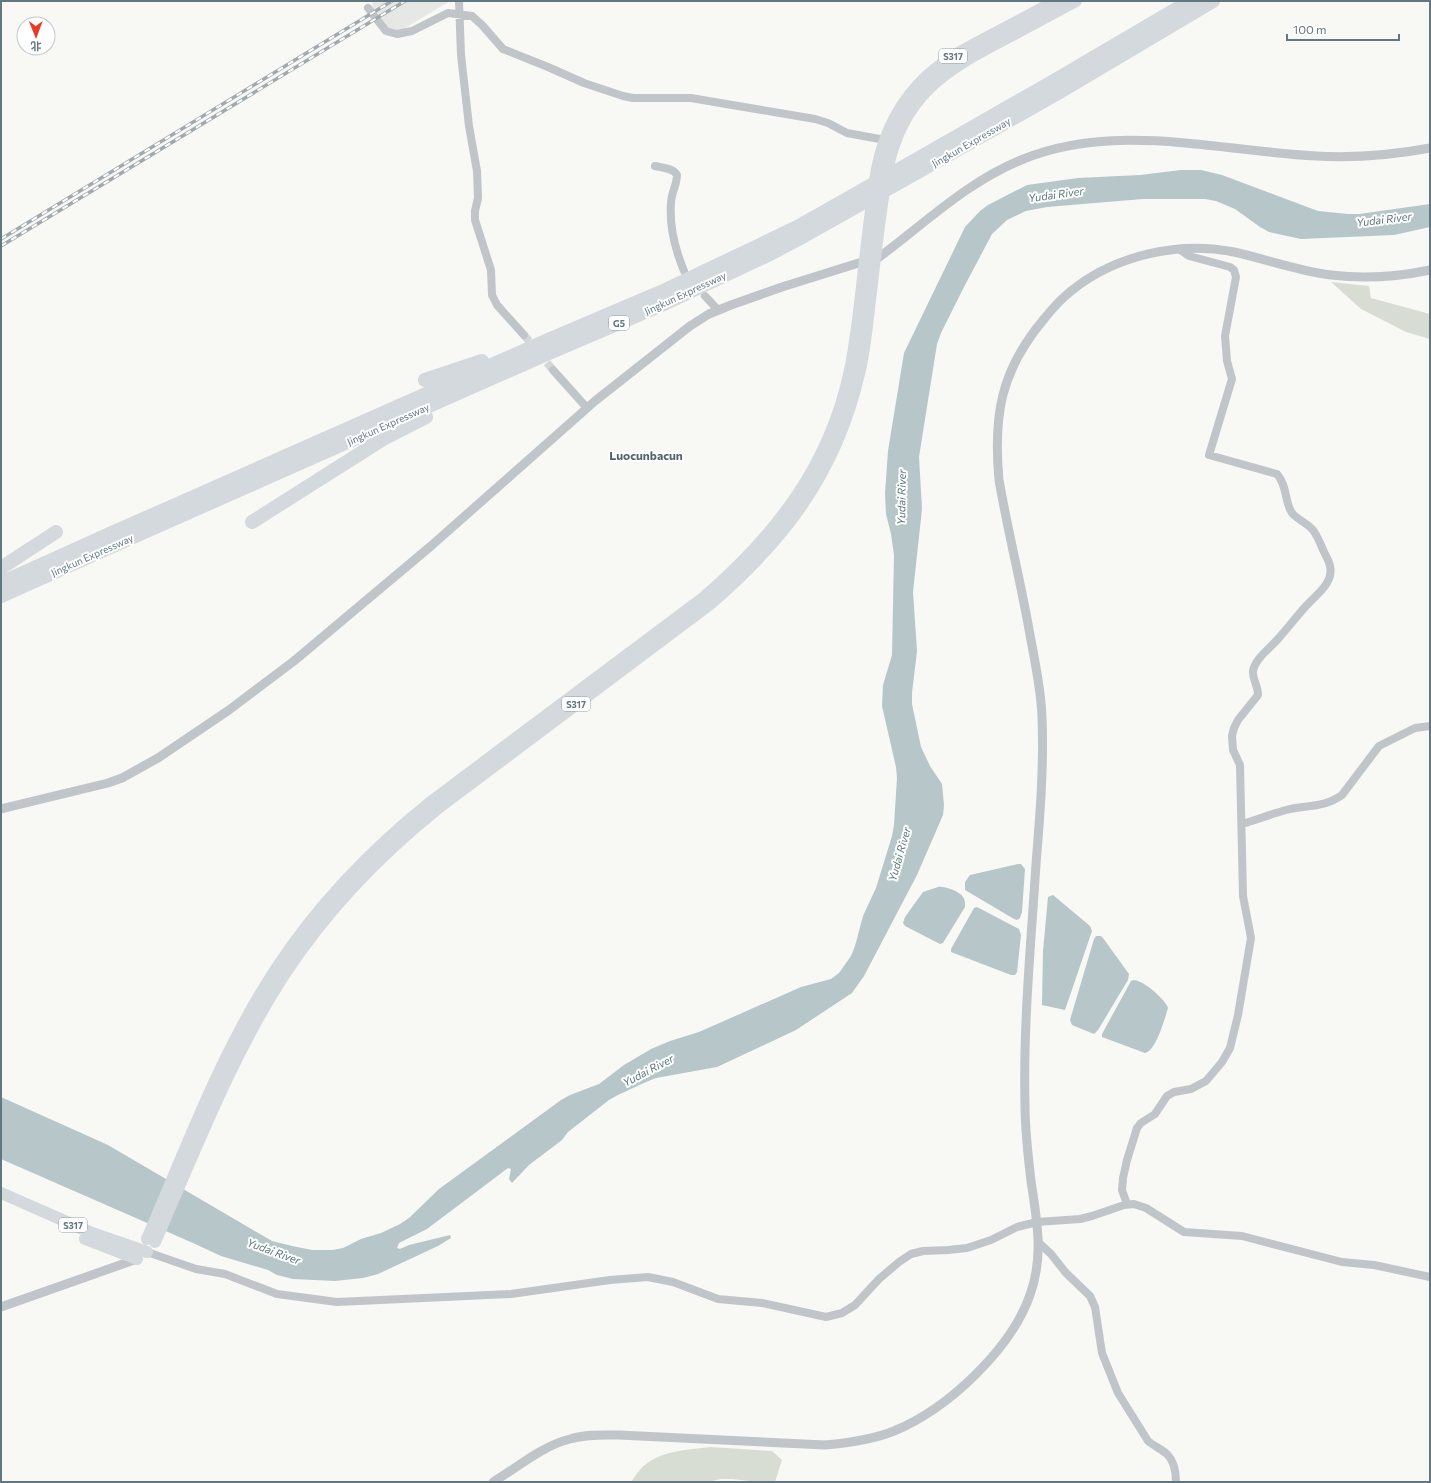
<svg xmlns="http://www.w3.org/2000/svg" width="1431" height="1483" font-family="Commissioner,'Noto Sans SC',sans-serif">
	<rect width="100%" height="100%" fill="#f8f8f5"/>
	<path fill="#e6e8e6" d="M373 1H450L400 31 387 27 372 6Z"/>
	<path fill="#d8ddd4" d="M1331 282 1369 286 1371 298 1430 314V339L1406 332 1361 309Z
		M710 1447 772 1451 782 1460 775 1482H758L732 1479H721L707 1482H631C635 1477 639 1469 645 1465 663 1450 688 1450 710 1447Z"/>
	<path fill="#b6c6c9" d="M1181 170H1201L1222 175 1318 211 1348 214H1359L1430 204V227L1394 235 1301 239 1269 232 1260 227 1235 209 1216 201 1205 199H1143L1047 207 1026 211 1007 220 992 234 964 287 941 333 937 344 919 457 922 509 913 592 917 651 912 693V704L921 747 930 766 942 784 944 805 943 815 917 875 864 976 852 993 796 1030 717 1067 656 1078 646 1082 618 1095 609 1100 568 1132 562 1140 529 1165 512 1183 509 1179 511 1169 508 1168 427 1229 399 1243 397 1248 400 1249 409 1245 450 1235 451 1238 438 1246 378 1274 363 1278 335 1281 293 1279 277 1275 268 1270 221 1256 193 1243 1 1159V1097L108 1145 272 1241 292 1246 312 1250H333L343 1248 361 1239 381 1233 400 1224 409 1218 439 1189 561 1100 570 1095 599 1084 624 1065 651 1049 670 1041 699 1032 801 987 831 979 839 973 851 956 855 946 863 916 876 888 892 836 894 825 897 778 896 767 882 706 883 685 892 655 894 555 891 534 886 514 885 493 888 451 904 353 965 227 980 211 988 205 1027 185 1078 178 1140 175Z
		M1018 864H1021L1025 869 1022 912 1020 918 1017 920 1014 919 965 890V882L970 875Z
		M938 887C944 886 959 891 963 897 965 899 965 903 965 907L943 943 940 944 905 926 903 923 905 917 923 892Z
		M1053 895 1090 926 1092 931 1065 1010 1042 1005 1043 951 1048 897Z
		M977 907 1019 929 1021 935 1017 972 1015 975H1011L951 952V949L974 908Z
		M1096 936H1101L1103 938 1129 974 1128 980 1098 1030 1094 1034 1072 1025 1070 1020 1094 939Z
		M1134 980C1143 980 1166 1000 1168 1008 1165 1018 1156 1051 1145 1053L1102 1037V1034L1131 981Z"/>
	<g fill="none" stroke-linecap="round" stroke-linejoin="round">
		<path stroke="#d2d8d8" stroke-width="8" stroke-dasharray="8 4" stroke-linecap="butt" d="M524 335 553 370"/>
		<path stroke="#bfc5c8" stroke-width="8" d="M459 1 461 55 469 126 477 171 478 198 475 211V220L491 270 492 295 497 305 524 335
			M368 8 386 31 397 34 412 31 448 13 472 16 482 25 503 49 548 67 584 83 623 96 633 98H691L815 119 828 123 847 133 885 140
			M655 166C663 168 673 168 677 175 677 185 671 193 671 203 669 227 675 249 684 271
			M705 296 718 310
			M553 370 587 408
			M1242 824C1256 820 1271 814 1286 810 1306 805 1324 808 1342 795L1379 746 1415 728 1430 726
			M1127 1204 1122 1190 1123 1178 1127 1160 1137 1128 1141 1123 1155 1114 1167 1096 1174 1092 1191 1089 1206 1081 1222 1062 1230 1048 1238 1015 1251 938 1243 896 1240 765 1233 750 1232 736 1234 728 1238 720 1258 695C1258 685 1252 679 1253 671 1255 659 1269 649 1277 640 1287 629 1296 617 1306 606 1316 595 1334 583 1330 566 1329 561 1326 556 1324 552 1321 545 1318 537 1313 530 1307 523 1298 520 1292 513 1284 501 1288 487 1277 474L1209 455 1232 379 1227 361 1225 336 1236 277 1234 270 1230 267 1189 256 1179 249
			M1039 1243 1051 1254 1066 1273 1090 1296 1095 1307 1102 1353 1118 1393 1148 1441C1154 1446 1161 1449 1167 1454 1174 1461 1176 1473 1176 1482
			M147 1252 196 1269 225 1274 277 1294 337 1302 511 1294 610 1280 648 1277 673 1282 718 1299 762 1303 826 1317 842 1313 855 1305 879 1279 899 1262 911 1254 923 1251 948 1250 967 1248 991 1240 1017 1227 1037 1222 1080 1219 1092 1216 1124 1205 1134 1204 1146 1208 1184 1232 1242 1236 1342 1262 1374 1265 1430 1277"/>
		<path stroke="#bfc5c8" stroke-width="9" d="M874 261C922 226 965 183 1021 160 1115 121 1218 151 1316 156 1354 158 1393 155 1430 148
			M1 809 108 783 122 778 158 758 229 710 294 661 431 546 595 401 690 326 709 314 731 305 782 287 865 261
			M1 1307 137 1259
			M493 1482C518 1467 542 1446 570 1439 586 1434 603 1435 619 1435L825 1445C848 1443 872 1440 894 1431 948 1409 1011 1349 1030 1295 1044 1256 1037 1221 1031 1181 1028 1156 1025 1130 1025 1105 1023 1025 1031 944 1036 864 1040 815 1044 766 1042 717 1041 689 1035 662 1030 635 1021 583 1008 532 999 480 993 415 1001 370 1044 319 1052 309 1061 299 1071 291 1115 255 1179 241 1234 252 1266 259 1298 271 1331 275 1364 279 1397 277 1430 270"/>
		<path stroke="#d3d9dc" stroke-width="12" d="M1 1193 92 1233 147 1252
			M85 1239 137 1259
			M147 1239C186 1149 222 1051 276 969 318 905 372 849 432 801L703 598C776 535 830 466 850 370 855 346 858 321 861 295 866 253 870 211 877 169 884 134 900 101 927 76 948 57 974 44 999 31 1018 21 1037 11 1056 1
			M155 1242C195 1152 230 1058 284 975 325 912 379 856 437 809L709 605C785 540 836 473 859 374 865 350 867 324 870 300 875 257 880 213 887 171 902 95 945 70 1009 37 1031 25 1054 13 1076 1"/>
		<path stroke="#d3d9dc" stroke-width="14" d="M425 380 482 361
			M252 522 383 439 426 417
			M1 568 56 532
			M1 583 112 533 546 341 661 292 762 244 799 226 919 158 1052 82 1190 1
			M1 596 117 544 551 352 666 303 768 255 804 236 925 168 1058 93 1213 1"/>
		<defs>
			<path id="rail" d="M1 239 392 1
				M1 246 405 1"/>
		</defs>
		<use href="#rail" stroke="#a0a9ae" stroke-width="3.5"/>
		<use href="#rail" stroke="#fff" stroke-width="2" stroke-dasharray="6" stroke-linecap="butt"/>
	</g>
	<g text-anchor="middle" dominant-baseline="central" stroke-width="4" stroke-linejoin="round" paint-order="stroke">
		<g fill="#fff" stroke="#91a0a8" stroke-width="1">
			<rect x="939" y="49" width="28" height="14" rx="3"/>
			<rect x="609" y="316" width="20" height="14" rx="3"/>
			<rect x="562" y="697" width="28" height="14" rx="3"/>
			<rect x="59" y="1218" width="28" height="14" rx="3"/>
		</g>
		<g font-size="9" font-weight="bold" fill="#627782">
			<text x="953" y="56">S317</text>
			<text x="619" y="323">G5</text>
			<text x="576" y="704">S317</text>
			<text x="73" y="1225">S317</text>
		</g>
		<g font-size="10" fill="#627782" stroke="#fff">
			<text transform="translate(971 142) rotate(-30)">Jingkun Expressway</text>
			<text transform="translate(685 293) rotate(-25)">Jingkun Expressway</text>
			<text transform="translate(388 424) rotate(-24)">Jingkun Expressway</text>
			<text transform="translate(92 555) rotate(-24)">Jingkun Expressway</text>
		</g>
		<g font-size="11" font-style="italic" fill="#5d777c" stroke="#fff">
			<text transform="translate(1056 194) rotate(-8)">Yudai River</text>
			<text transform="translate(1384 219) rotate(-7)">Yudai River</text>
			<text transform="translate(901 497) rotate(-89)">Yudai River</text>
			<text transform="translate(899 854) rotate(-74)">Yudai River</text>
			<text transform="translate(648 1070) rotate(-28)">Yudai River</text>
			<text transform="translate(274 1251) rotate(20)">Yudai River</text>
		</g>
		<g font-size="12" font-weight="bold" fill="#54646c" stroke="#fff">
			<text x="646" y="455">Luocunbacun</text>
		</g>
	</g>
	<rect width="1431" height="1483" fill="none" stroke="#627782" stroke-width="4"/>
	<g transform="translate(36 36) rotate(179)"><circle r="19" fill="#ffffff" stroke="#c0c9cd"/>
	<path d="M0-3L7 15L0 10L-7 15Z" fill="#eb3a22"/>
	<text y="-6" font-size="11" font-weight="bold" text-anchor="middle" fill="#627782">北</text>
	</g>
	<path d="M1287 34v6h112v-6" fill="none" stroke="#627782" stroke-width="2"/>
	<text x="1293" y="34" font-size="12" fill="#627782" stroke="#ffffff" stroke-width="3" paint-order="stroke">100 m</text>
</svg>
